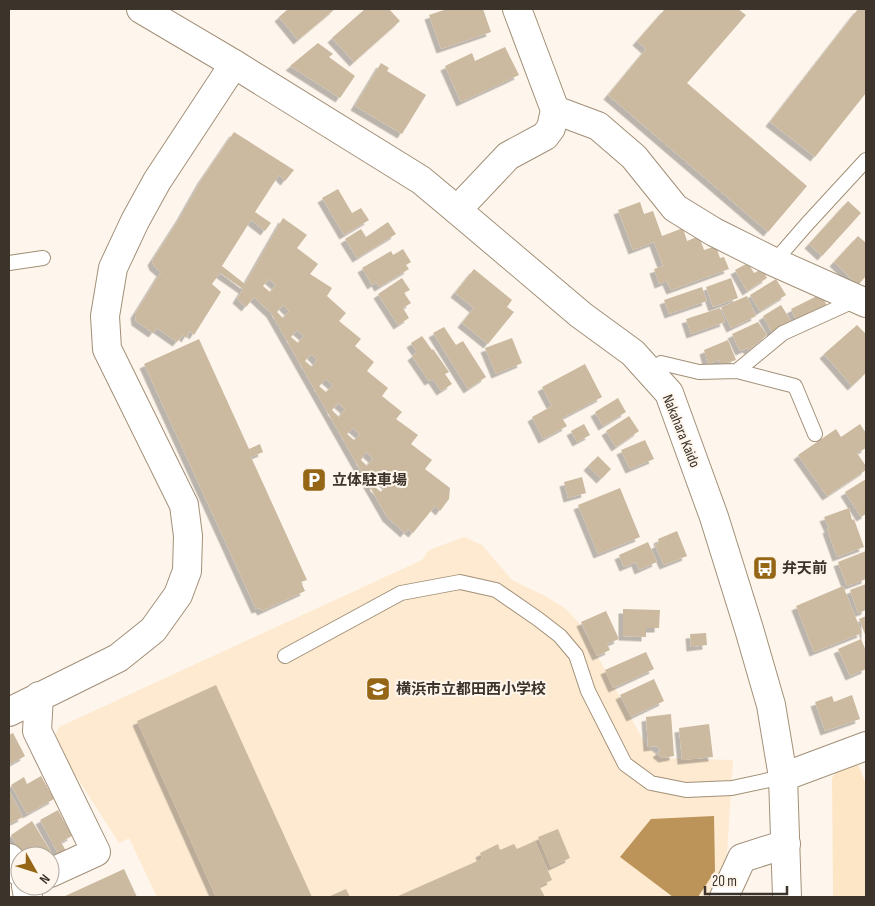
<svg xmlns="http://www.w3.org/2000/svg" width="875" height="906" font-family="'Sofia Sans Condensed','Noto Sans JP',sans-serif">
	<defs>
		<filter id="shadow"><feDropShadow dx="-4.5" dy="4.5" stdDeviation="0" flood-color="#0004"/></filter>
	</defs>
	<rect width="100%" height="100%" fill="#fef6ec"/>
	<path fill="#fdead0" d="M464 537 482 545 512 580 545 596 566 609 580 624 647 747 660 758 733 760 726 869 712 897H157L129 838 119 843 53 740 59 727 422 560 429 550Z"/>
	<path fill="#fde6c6" d="M857 762 866 784V897H833L832 778 837 771Z"/>
	<path fill="#bc9459" d="M714 816 715 871 698 897H673L620 857 651 819Z"/>
	<path fill="#cbb9a0" fill-rule="evenodd" filter="url(#shadow)" d="M288 9H335L298 40 279 17Z
		M365 9H389L400 21 354 62 332 38Z
		M447 9H483L491 32 441 49 429 15Z
		M665 9H738L746 15 687 83 807 186 768 232 608 95 646 49 637 41Z
		M858 9 866 10V93L815 157 770 122Z
		M318 43 333 54 329 57 355 76 340 98 290 66Z
		M505 47 519 75 461 102 445 66 472 53 475 61Z
		M381 63 389 68 387 71 426 95 402 134 355 106Z
		M234 132 294 170 285 181 279 175 255 212 271 223 265 231 251 220 222 266 245 284 283 218 307 235 297 248 318 264 310 274 332 288 327 296 346 313 339 321 361 339 355 346 374 362 367 371 388 388 382 396 402 412 396 419 418 435 411 444 432 460 425 469 450 488 449 499 440 511 435 506 413 533 408 529 405 533 387 517 271 313 254 297 246 307 237 299 243 289 220 273 212 284 221 292 194 335 190 331 186 338 183 335 177 342 157 328 153 333 136 321 135 314 161 272 154 266 152 261 181 216 202 179ZM269 279 276 285 270 292 263 286ZM283 305 289 311 283 318 277 312ZM297 330 304 336 298 343 291 337ZM311 354 317 360 312 367 305 361ZM326 379 333 385 326 392 319 386ZM338 403 345 409 339 417 332 410ZM353 428 360 434 354 440 347 434ZM366 452 373 458 367 466 361 460ZM380 479 387 485 381 492 374 486Z
		M338 189 352 213 361 208 369 220 344 235 322 198Z
		M848 201 861 213 822 256 809 244Z
		M640 202 644 214 653 211 662 236 683 228 687 241 699 236 704 250 716 246 720 258 724 257 729 269 671 290 667 281 659 284 654 269 663 266 654 242 633 250 618 210Z
		M388 222 396 234 357 258 345 239 361 229 366 237Z
		M858 236 865 242 866 240V276L858 285 834 262Z
		M403 249 411 262 406 265 409 269 379 287 376 282 372 285 362 268 391 251 393 255Z
		M748 263 754 273 762 269 767 278 747 291 735 270Z
		M474 269 512 300 507 307 514 312 488 344 462 323 474 308 455 293Z
		M402 278 410 290 404 293 411 303 403 308 409 318 398 325 378 294Z
		M731 278 738 298 713 307 706 287Z
		M776 279 786 295 760 311 750 295Z
		M702 287 707 301 669 314 664 300Z
		M821 294 829 310 798 324 791 309Z
		M747 296 756 316 731 328 721 307Z
		M781 305 791 321 772 332 763 316Z
		M720 308 725 322 691 334 686 319Z
		M758 322 767 335 749 350 747 348 740 351 732 334Z
		M857 325 866 334V373L852 386 824 354Z
		M444 327 456 345 463 341 486 377 468 389 433 333Z
		M422 336 432 350 433 349 449 372 445 374 452 384 441 391 433 379 429 381 412 356 417 352 411 343Z
		M512 338 522 363 496 374 485 348Z
		M199 339 249 449 260 444 263 452 251 457 307 580 301 582 305 591 262 611 260 608 256 609 144 364Z
		M728 340 736 360 721 365 719 360 708 364 704 350Z
		M585 364 602 397 562 418 567 426 543 439 532 417 552 406 542 387Z
		M618 398 626 412 603 426 595 412Z
		M629 416 639 431 616 447 606 431Z
		M584 424 590 435 577 442 571 431Z
		M860 424 866 433V448L857 453 866 466V470L827 496 798 455 836 429 841 437Z
		M645 440 654 459 630 469 621 450Z
		M598 456 611 469 601 479 588 466Z
		M582 477 586 493 568 498 564 482Z
		M866 479V514L861 517 845 492Z
		M620 488 640 537 598 554 578 505Z
		M849 508 852 520 854 519 864 547 837 557 827 529 829 528 824 517Z
		M677 531 687 556 664 565 655 545 659 543 658 539Z
		M648 542 657 562 639 570 636 562 624 567 619 555Z
		M866 551V579L847 586 838 562Z
		M866 584V610L858 613 850 590Z
		M843 586 862 633 814 652 796 606Z
		M623 609 660 610 659 628H646V637L623 636Z
		M606 611 619 639 607 644 610 650 597 656 581 622Z
		M866 616V637L859 619Z
		M706 633 707 645 691 647 690 634Z
		M861 639 866 651V669L850 676 838 649Z
		M646 652 654 669 613 688 605 670Z
		M654 679 664 701 631 717 620 695Z
		M216 685 312 897H216L137 721Z
		M852 695 860 719 825 731 815 702 832 696 834 702Z
		M671 714 674 756 663 758 657 753 661 750 656 746 648 747 646 717Z
		M709 724 713 757 682 760 679 728Z
		M13 733 25 756 9 765V735Z
		M41 776 54 799 27 814 11 785 24 777 27 784Z
		M9 790 23 817 9 824Z
		M58 810 72 836 61 842 66 851 59 855 40 820Z
		M32 821 51 852 44 856H35L33 853 28 856H23L11 835Z
		M558 829 570 858 551 867 538 837Z
		M535 841 552 880 539 886 545 897H396L482 859 480 853 498 844 500 850 514 844 517 849Z
		M124 869 137 897H63Z
		M346 889 350 897H328Z"/>
	<g fill="none" stroke-linecap="round" stroke-linejoin="round">
		<defs>
			<path id="lane" d="M774 262 807 224 866 160
				M9 263 43 258
				M661 363 699 372 737 371 795 386 815 434
				M737 371 783 333 858 299
				M285 656 401 593 460 582 496 590 538 619 560 636 576 655 588 691 625 764 651 783 686 790 732 788 783 777"/>
			<path id="street" d="M555 110 598 126 634 157 675 208 714 232 774 262 866 303
				M39 696 37 731 96 852 50 873
				M9 712 118 658 153 630 178 595 187 571 188 536 184 505 107 349 105 316 113 268 135 221 157 181 234 64
				M783 777 866 746
				M9 858 16 865 20 872
				M26 886 28 897
				M724 897 742 858 786 844"/>
			<path id="secondary" d="M141 9 234 64 421 180 457 210"/>
			<path id="primary" d="M517 9 555 110 551 128 545 136 508 156 457 210 581 315 633 353 669 393 714 517 749 629 771 705 783 777 787 897"/>
		</defs>
		<use href="#lane" stroke="#a29078" stroke-width="16"/>
		<use href="#street" stroke="#a29078" stroke-width="30"/>
		<use href="#secondary" stroke="#a29078" stroke-width="30"/>
		<use href="#primary" stroke="#a29078" stroke-width="30"/>
		<use href="#lane" stroke="#fff" stroke-width="14"/>
		<use href="#street" stroke="#fff" stroke-width="28"/>
		<use href="#secondary" stroke="#fff" stroke-width="28"/>
		<use href="#primary" stroke="#fff" stroke-width="28"/>
	</g>
	<defs>
		<symbol id="parking-square" viewBox="-11 -11 22 22"><rect x="-9" y="-9" width="18" height="18" rx="4" fill="#956615" stroke="#fef6ec"/><path d="M-3.5-5.5H1a3.5 3.5 0 0 1 0 7H-1V5.5H-3.5ZM-1-3.4V-.6H.8a1.4 1.4 0 0 0 0-2.8Z" fill="#fff"/></symbol>
		<symbol id="bus-square" viewBox="-11 -11 22 22"><rect x="-9" y="-9" width="18" height="18" rx="4" fill="#956615" stroke="#fef6ec"/><path d="M-5-6H5V4H4V6H2V4H-2V6H-4V4H-5ZM-3.5-4V0h7V-4ZM-3.5 1.2v1.5H-2V1.2ZM2 1.2v1.5H3.5V1.2Z" fill="#fff"/></symbol>
		<symbol id="school-square" viewBox="-11 -11 22 22"><rect x="-9" y="-9" width="18" height="18" rx="4" fill="#956615" stroke="#fef6ec"/><path d="M0-5L7-2L0 1L-7-2ZM-4 1L0 2.5L4 1V4Q0 6-4 4Z" fill="#fff"/></symbol>
	</defs>
	<g fill-rule="evenodd">
		<use href="#parking-square" x="300" y="466" width="28" height="28"/>
		<use href="#bus-square" x="751" y="554" width="28" height="28"/>
		<use href="#school-square" x="364" y="675" width="28" height="28"/>
	</g>
	<g text-anchor="middle" dominant-baseline="central" stroke-width="4" stroke-linejoin="round" paint-order="stroke">
		<g font-size="15" fill="#3c342a" stroke="#fef6ec">
			<text transform="translate(681 431) rotate(68)">Nakahara Kaido</text>
		</g>
		<g font-size="15" font-weight="bold" fill="#3c342a" stroke="#fef6ec" text-anchor="start">
			<text x="332" y="480">立体駐車場</text>
			<text x="782" y="568">弁天前</text>
			<text x="396" y="689">横浜市立都田西小学校</text>
		</g>
	</g>
	<rect width="875" height="906" fill="none" stroke="#3c342a" stroke-width="20"/>
	<g transform="translate(35 871) rotate(129)"><circle r="24" fill="#fef6ec" stroke="#b0a89e"/>
	<path d="M0-4L9 19L0 12L-9 19Z" fill="#956615"/>
	<text y="-8" font-size="14" font-weight="bold" text-anchor="middle" fill="#3c342a">N</text>
	</g>
	<path d="M705 886v8h82v-8" fill="none" stroke="#3c342a" stroke-width="2.5"/>
	<text x="712" y="886" font-size="15" fill="#3c342a" stroke="#fef6ec" stroke-width="4" paint-order="stroke">20 m</text>
</svg>
